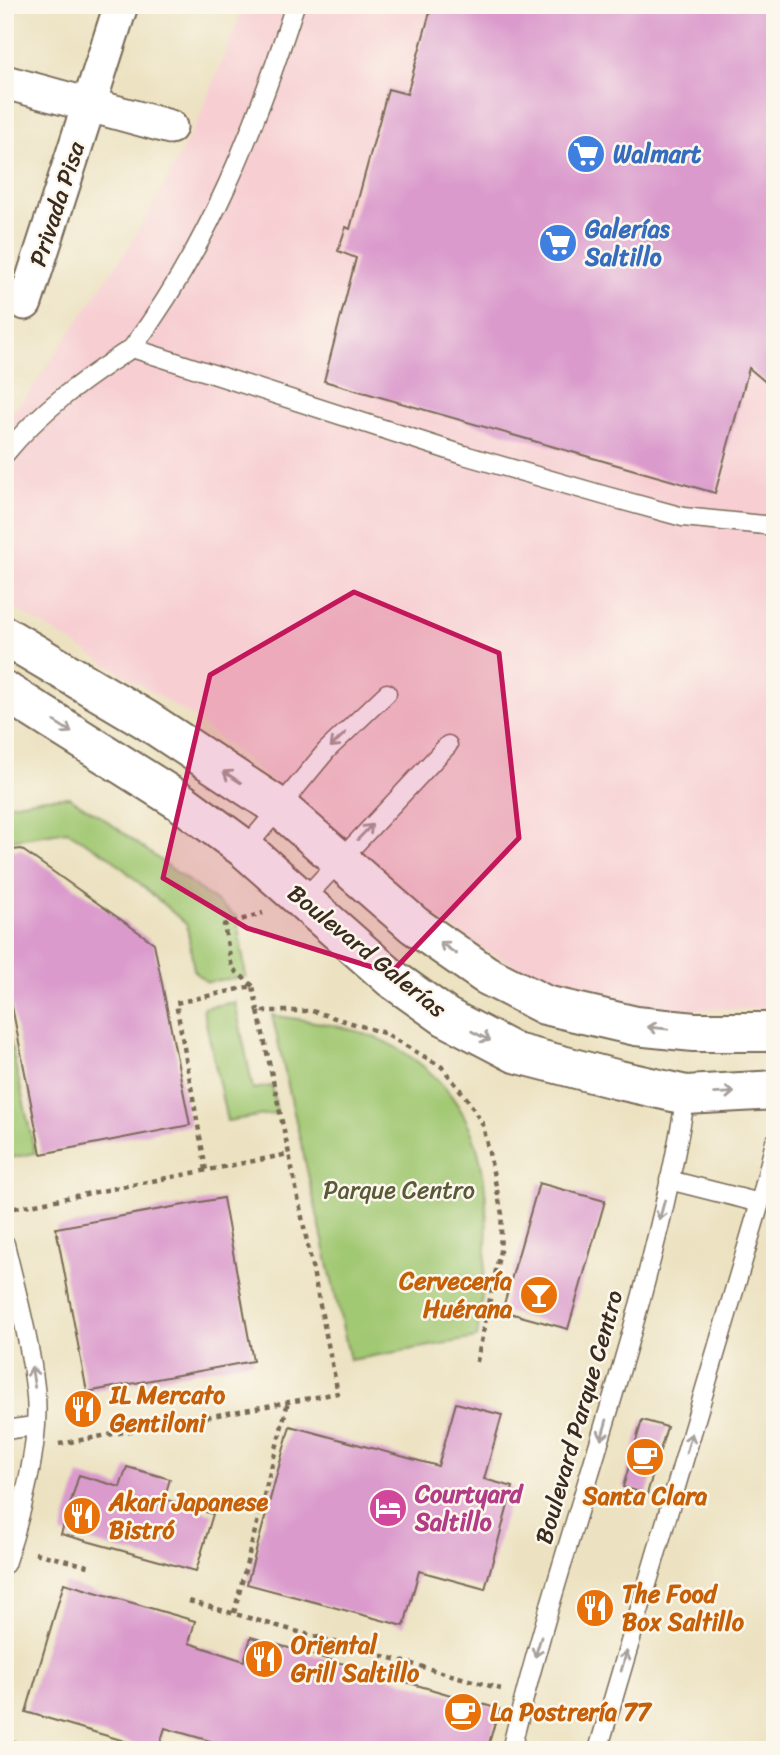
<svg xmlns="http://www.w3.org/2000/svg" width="780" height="1755" font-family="Sriracha,sans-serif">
	<rect width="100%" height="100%" fill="#fbf7ec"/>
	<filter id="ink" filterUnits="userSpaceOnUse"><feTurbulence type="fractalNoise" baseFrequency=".0143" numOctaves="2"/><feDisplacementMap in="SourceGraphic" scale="14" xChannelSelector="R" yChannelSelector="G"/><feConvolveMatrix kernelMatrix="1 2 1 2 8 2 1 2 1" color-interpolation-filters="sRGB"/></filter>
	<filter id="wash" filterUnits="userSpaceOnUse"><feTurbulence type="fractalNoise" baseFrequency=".00686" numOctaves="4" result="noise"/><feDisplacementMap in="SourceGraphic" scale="28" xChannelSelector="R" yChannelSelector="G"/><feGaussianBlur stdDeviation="1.57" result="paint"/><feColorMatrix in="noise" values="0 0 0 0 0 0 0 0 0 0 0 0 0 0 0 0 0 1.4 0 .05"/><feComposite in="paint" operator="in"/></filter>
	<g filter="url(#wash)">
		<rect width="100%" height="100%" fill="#ece2c1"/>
		<path fill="#f7cfd3" d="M244 5H775V1008L669 1010 592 996 527 972 481 948 442 921 196 719 5 602V419L29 393 129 246 158 196 199 118Z"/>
		<path fill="#a1c872" stroke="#6e7948" stroke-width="2" d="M69 797 103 818 237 917 246 977 207 982 194 971 187 925 110 857 67 831 5 841V805L45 798Z
			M235 1002 253 1089 272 1086 277 1113 227 1121 203 1008Z
			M272 1015C312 1022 359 1026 395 1047 508 1112 490 1228 477 1338L350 1360Z
			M5 1018 35 1153 10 1158 5 1136Z"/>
		<g id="blocks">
			<path fill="#da9acc" d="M432 5H775V390L749 368 715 493 324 381 356 258 338 251 346 227 350 229 388 89 407 94Z
				M21 849 154 943 190 1125 41 1154 5 971V851Z
				M539 1183 605 1201 568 1329 502 1311Z
				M223 1198 253 1361 87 1392 56 1228Z
				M456 1403 502 1415 484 1479 513 1487 485 1589 419 1571 404 1626 247 1584 290 1426 438 1466Z
				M642 1420 667 1427 647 1494 623 1487Z
				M127 1467 170 1479 164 1499 213 1514 196 1571 61 1534 79 1475 120 1487Z
				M64 1583 195 1621 189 1643 244 1661 251 1637 499 1709 487 1750H220L221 1744 165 1728 158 1750H155L26 1712Z"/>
		</g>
	</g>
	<g filter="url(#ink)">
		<use href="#blocks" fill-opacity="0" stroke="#796a57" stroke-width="2"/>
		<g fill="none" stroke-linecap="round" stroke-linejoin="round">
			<defs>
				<path id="lane" d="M132 348C209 246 256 126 295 5
					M5 454C41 410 84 379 132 348L464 455 606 496 683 517 775 526
					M245 849 327 750 387 693
					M303 900 448 745
					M669 1180 760 1203
					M5 1244C17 1294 31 1345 36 1396 40 1445 21 1517 5 1564
					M5 1430 34 1426
					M5 1748 11 1750
					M511 1750C564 1530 650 1318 686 1095
					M598 1750 760 1203 775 1142"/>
				<path id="street" d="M5 82 170 127
					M25 303 121 5"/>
				<path id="secondary" d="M5 636 145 719 280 808 414 925 486 975 545 1005 636 1026 694 1032H775
					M5 691 181 802 245 849 391 978 446 1017 515 1053 619 1080 686 1095 775 1090"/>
			</defs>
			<use href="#lane" stroke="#796a57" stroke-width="21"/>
			<use href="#street" stroke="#796a57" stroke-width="37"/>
			<use href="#secondary" stroke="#796a57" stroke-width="42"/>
			<path stroke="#796a57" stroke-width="4.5" stroke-dasharray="5 5" stroke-linecap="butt" d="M253 986 232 968 224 925 263 913
				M206 1170 176 1003 253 986 258 1011
				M5 1210 289 1154 258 1011H312L384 1033 442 1067 468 1100 483 1125 502 1214 500 1251 476 1366
				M59 1444 338 1393 289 1154
				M35 1553 92 1567
				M189 1601 501 1689
				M234 1613 288 1402"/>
			<use href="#lane" stroke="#fff" stroke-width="18"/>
			<use href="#street" stroke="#fff" stroke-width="33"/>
			<use href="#secondary" stroke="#fff" stroke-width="38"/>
		</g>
		<defs><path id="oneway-shaft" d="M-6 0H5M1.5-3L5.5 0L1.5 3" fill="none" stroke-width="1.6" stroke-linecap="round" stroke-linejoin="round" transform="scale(1.75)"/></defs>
		<g stroke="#a79f9a">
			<use href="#oneway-shaft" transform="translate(63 727) rotate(32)"/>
			<use href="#oneway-shaft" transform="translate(338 740) rotate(136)"/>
			<use href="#oneway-shaft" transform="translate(232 777) rotate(-147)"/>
			<use href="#oneway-shaft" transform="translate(365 832) rotate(-46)"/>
			<use href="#oneway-shaft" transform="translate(448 948) rotate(-145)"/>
			<use href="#oneway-shaft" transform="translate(658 1028) rotate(-174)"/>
			<use href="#oneway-shaft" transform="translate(481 1036) rotate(27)"/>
			<use href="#oneway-shaft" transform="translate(724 1093) rotate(-3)"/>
			<use href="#oneway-shaft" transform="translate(662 1210) rotate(105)"/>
			<use href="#oneway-shaft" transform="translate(33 1377) rotate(-99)"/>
			<use href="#oneway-shaft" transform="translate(604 1430) rotate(106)"/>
			<use href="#oneway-shaft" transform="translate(689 1443) rotate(-74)"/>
			<use href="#oneway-shaft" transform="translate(538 1647) rotate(107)"/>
			<use href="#oneway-shaft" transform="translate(624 1661) rotate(-74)"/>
		</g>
	</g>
	<path fill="#c2185b" fill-opacity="0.2" stroke="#c2185b" stroke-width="5" stroke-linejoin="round" d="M354 592 499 653 519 838 391 973 247 928 163 878 210 675Z"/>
	<defs>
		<symbol id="supermarket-disc" viewBox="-11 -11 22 22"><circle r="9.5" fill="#3f7fe0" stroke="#fbf7ec"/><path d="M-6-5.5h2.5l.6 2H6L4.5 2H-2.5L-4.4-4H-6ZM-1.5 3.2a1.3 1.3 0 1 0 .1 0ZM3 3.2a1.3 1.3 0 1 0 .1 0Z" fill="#fff"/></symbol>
		<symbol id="bar-disc" viewBox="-11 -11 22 22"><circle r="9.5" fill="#e8710a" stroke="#fbf7ec"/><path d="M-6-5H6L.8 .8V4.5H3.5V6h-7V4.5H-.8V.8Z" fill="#fff"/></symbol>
		<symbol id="restaurant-disc" viewBox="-11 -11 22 22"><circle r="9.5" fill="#e8710a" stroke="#fbf7ec"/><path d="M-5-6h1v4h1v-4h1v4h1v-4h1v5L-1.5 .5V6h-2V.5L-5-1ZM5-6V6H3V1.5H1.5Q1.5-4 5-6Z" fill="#fff"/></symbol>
		<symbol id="cafe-disc" viewBox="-11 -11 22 22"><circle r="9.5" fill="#e8710a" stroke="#fbf7ec"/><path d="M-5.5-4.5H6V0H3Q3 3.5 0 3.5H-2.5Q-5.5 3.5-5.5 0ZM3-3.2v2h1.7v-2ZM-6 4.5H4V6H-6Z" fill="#fff"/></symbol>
		<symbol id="hotel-disc" viewBox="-11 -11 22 22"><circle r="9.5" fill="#d1479c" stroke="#fbf7ec"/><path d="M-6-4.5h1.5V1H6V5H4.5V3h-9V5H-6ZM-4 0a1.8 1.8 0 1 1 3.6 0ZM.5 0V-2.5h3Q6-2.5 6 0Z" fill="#fff"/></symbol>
	</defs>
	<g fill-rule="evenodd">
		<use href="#supermarket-disc" x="564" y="132" width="44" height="44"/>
		<use href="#supermarket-disc" x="536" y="221" width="44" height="44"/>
		<use href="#bar-disc" x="517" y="1273" width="44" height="44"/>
		<use href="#restaurant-disc" x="61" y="1387" width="44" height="44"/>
		<use href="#cafe-disc" x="623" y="1435" width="44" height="44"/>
		<use href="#hotel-disc" x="366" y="1486" width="44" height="44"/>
		<use href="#restaurant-disc" x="60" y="1494" width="44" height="44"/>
		<use href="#restaurant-disc" x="573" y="1586" width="44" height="44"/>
		<use href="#restaurant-disc" x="242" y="1637" width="44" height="44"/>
		<use href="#cafe-disc" x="441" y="1690" width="44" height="44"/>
	</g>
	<g text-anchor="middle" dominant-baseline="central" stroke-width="5" stroke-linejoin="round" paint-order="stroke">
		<g font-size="24" font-weight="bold" fill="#366cbe" stroke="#fbf7ec" text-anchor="start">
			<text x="613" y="154">Walmart</text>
			<text x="585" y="229">Galerías<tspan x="585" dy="28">Saltillo</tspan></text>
		</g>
		<g font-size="24" fill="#3b2a1e" stroke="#fbf7ec">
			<text transform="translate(57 204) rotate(-72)">Privada Pisa</text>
			<text transform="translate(367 951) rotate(39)">Boulevard Galerías</text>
			<text transform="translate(579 1417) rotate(-74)">Boulevard Parque Centro</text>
		</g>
		<g font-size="24" fill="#5a5937" stroke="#fbf7ec">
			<text x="399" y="1190">Parque Centro</text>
		</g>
		<g font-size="24" font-weight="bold" fill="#c56008" stroke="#fbf7ec" text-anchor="start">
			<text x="512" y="1281" text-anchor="end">Cervecería<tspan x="512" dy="28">Huérana</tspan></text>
			<text x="110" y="1395">IL Mercato<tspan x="110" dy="28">Gentiloni</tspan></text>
			<text x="645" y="1496" text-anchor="middle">Santa Clara</text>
			<text x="109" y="1502">Akari Japanese<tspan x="109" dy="28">Bistró</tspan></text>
			<text x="622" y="1594">The Food<tspan x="622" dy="28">Box Saltillo</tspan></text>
			<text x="291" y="1645">Oriental<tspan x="291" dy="28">Grill Saltillo</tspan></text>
			<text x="490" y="1712">La Postrería 77</text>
		</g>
		<g font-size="24" font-weight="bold" fill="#b23c85" stroke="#fbf7ec" text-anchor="start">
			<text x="415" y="1494">Courtyard<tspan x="415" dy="28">Saltillo</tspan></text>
		</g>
	</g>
	<rect width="780" height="1755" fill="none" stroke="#fbf7ec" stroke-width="28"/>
</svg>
